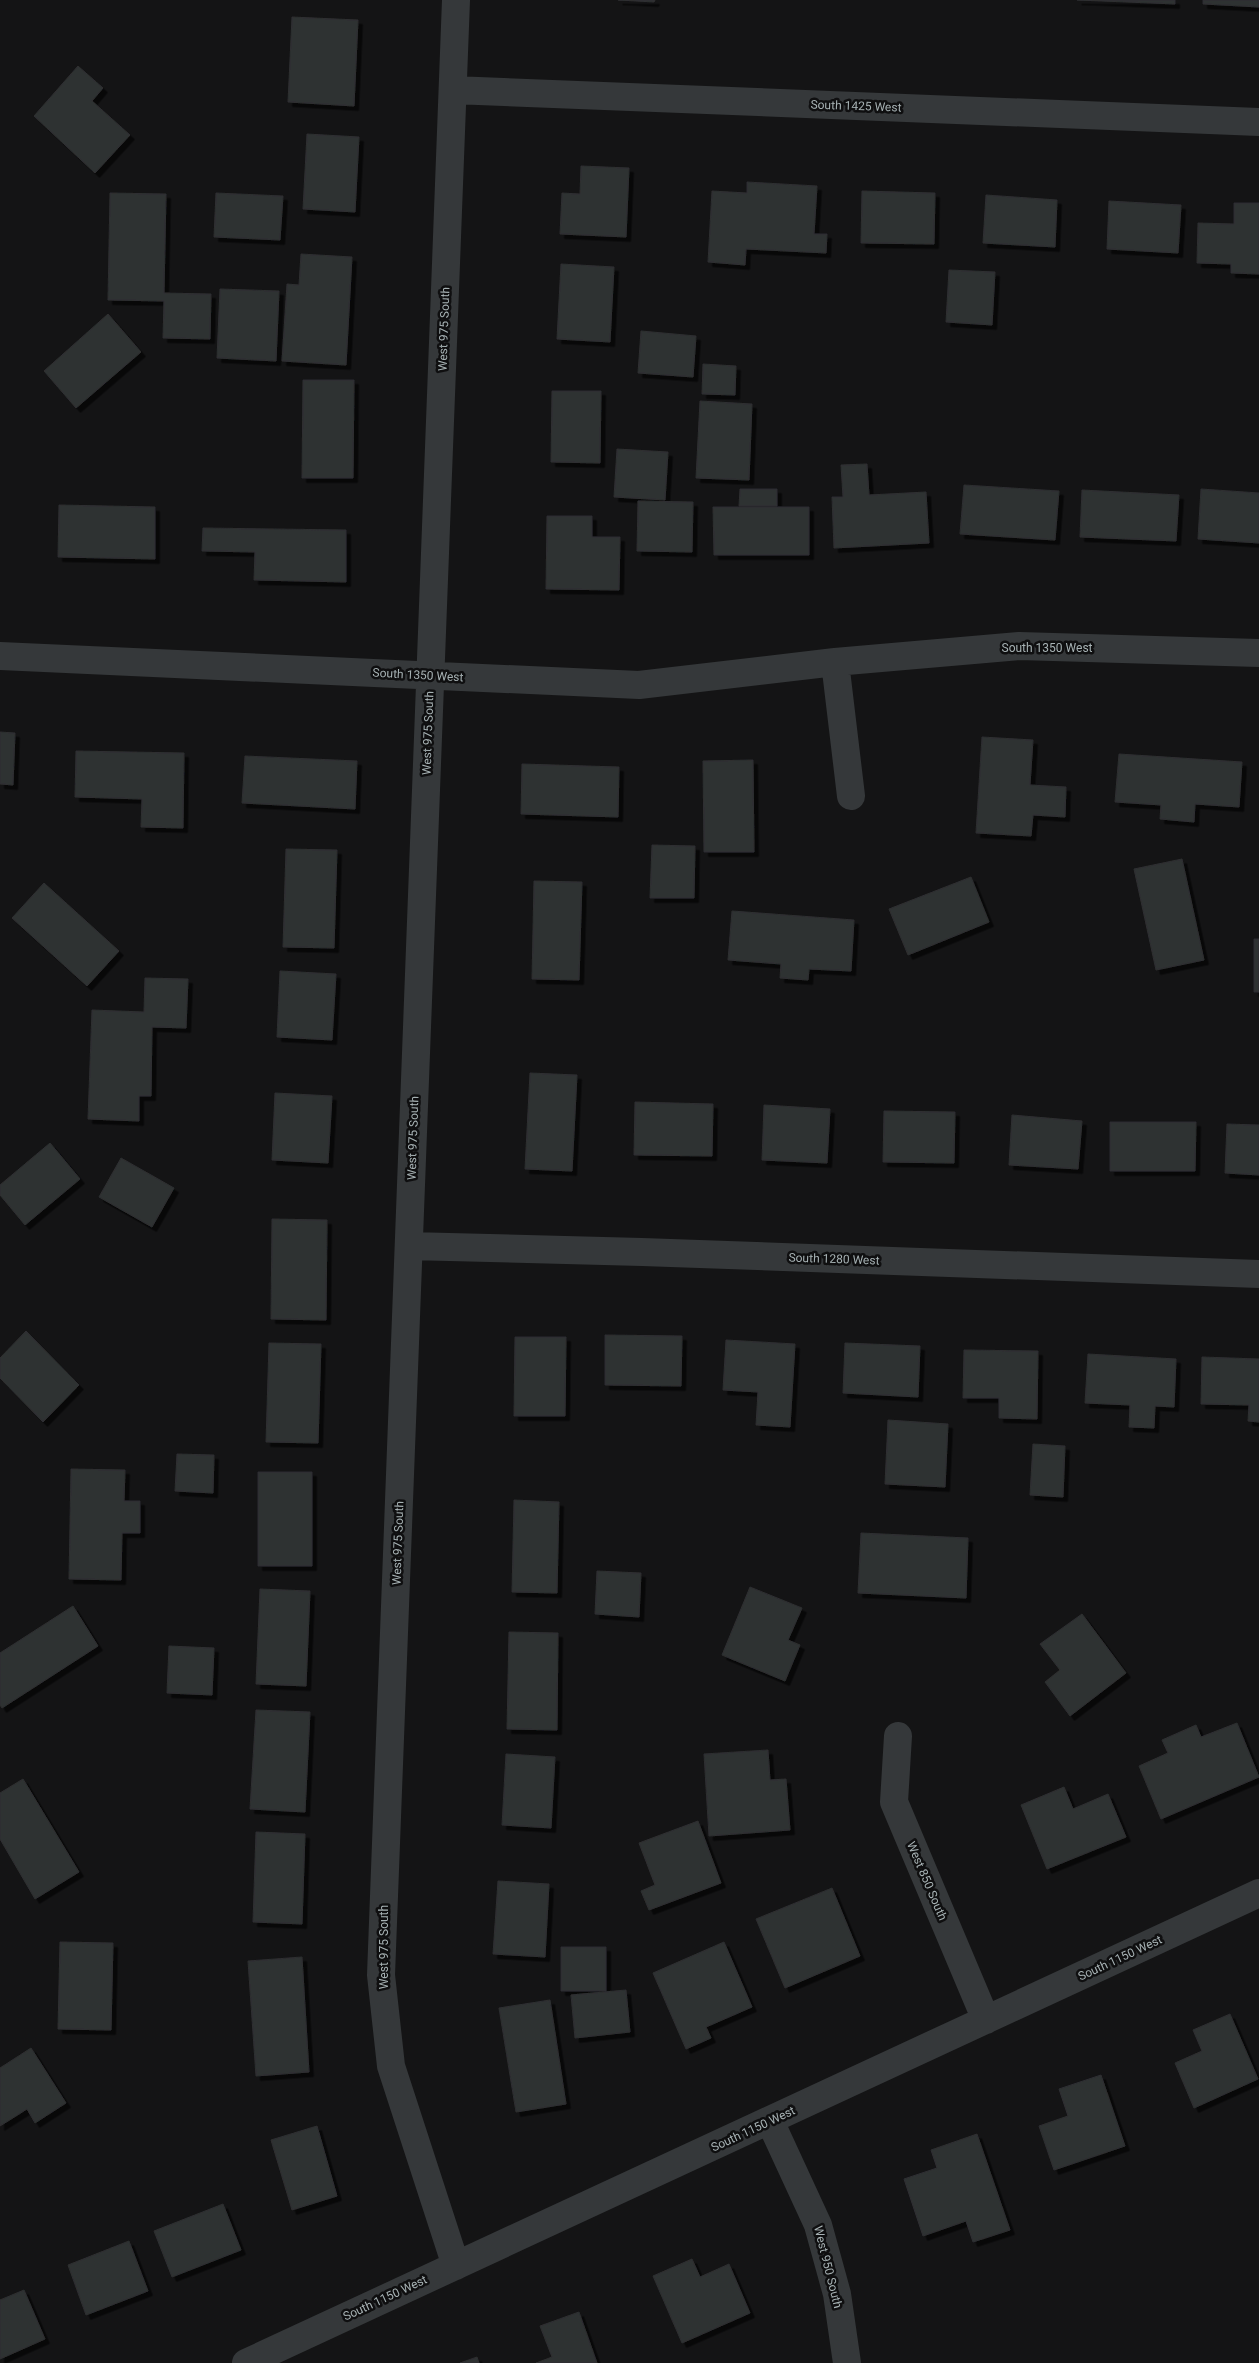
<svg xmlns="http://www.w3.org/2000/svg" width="1259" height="2363" font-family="Roboto,sans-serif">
	<defs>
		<filter id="shadow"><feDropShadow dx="4.5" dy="4.5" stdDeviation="0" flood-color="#0009"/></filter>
	</defs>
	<rect width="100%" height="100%" fill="#141415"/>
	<path fill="#2f3031" stroke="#2e2f31" filter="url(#shadow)" d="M618 0H655L654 2Z
		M1077 0H1175V4Z
		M1203 0H1259V7L1203 4Z
		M292 17 358 20 354 106 288 102Z
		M78 66 103 88 92 101 130 135 95 173 34 116Z
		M307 134 359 137 355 212 303 209Z
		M581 166 629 168 626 237 560 234 562 193 580 194Z
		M747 182 817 186 814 234H827L826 253 746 249 745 265 708 262 712 191 747 193Z
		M862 191 935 193 934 244 861 243Z
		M110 193 166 194 164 293 211 294 210 339 163 338 164 301 108 300Z
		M216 193 283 196 280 240 214 237Z
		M986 195 1057 200 1055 247 983 243Z
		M1109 201 1181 205 1178 253 1107 249Z
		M1234 203H1259V274L1231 273V264L1197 263 1198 223 1234 224Z
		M301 254 352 257 346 365 282 361 287 284 299 285Z
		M561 264 614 267 610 342 557 339Z
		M949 270 995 272 992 325 946 322Z
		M220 289 279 291 276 361 217 358Z
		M108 314 141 352 76 408 44 371Z
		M641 331 696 336 693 377 638 373Z
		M703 364 736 366 735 395 702 394Z
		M303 380H354L353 478H302Z
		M552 391H601L600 463 551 462Z
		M700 401 752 404 749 480 696 478Z
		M617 449 668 452 665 500 614 497Z
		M867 464 869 495 926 492 929 543 834 548 832 497H843L841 465Z
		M964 485 1059 491 1055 540 960 534Z
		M740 489H777V506H739Z
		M1201 489 1259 493V543L1198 539Z
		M1082 490 1179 495 1176 541 1080 537Z
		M638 501 693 502 692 552 637 551Z
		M59 505 155 507V559L58 557Z
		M713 507H809V555H714Z
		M547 516H592V537H620L619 590 546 589Z
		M203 528 346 530V582L254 580 255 552 202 551Z
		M0 732 15 733 13 785 0 784Z
		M982 737 1033 740 1030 785 1066 787 1065 817 1033 815 1031 836 976 833Z
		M76 751 184 753 183 828 141 827 142 799 75 797Z
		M1119 754 1242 762 1239 807 1195 804 1194 822 1160 819 1161 805 1115 802Z
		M245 756 357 761 355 809 242 803Z
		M753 760 754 852H704L703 761Z
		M522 764 619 767 618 817 521 814Z
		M652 845 695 846 694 898H650Z
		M286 849 337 850 334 948 283 947Z
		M1182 859 1204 960 1156 970 1134 869Z
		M971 877 989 922 908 955 889 909Z
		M534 881 582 882 579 980 532 979Z
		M44 883 119 951 87 986 12 918Z
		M732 911 854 920 851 971 809 969 808 980 780 978 781 964 728 960Z
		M1254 939H1259V992H1254Z
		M280 971 336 974 332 1040 277 1037Z
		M145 978 188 979 186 1028 152 1027 151 1096H139V1121L88 1119 92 1010 144 1012Z
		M530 1073 577 1075 572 1171 525 1169Z
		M275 1093 332 1096 328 1163 272 1160Z
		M635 1102 713 1104 712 1156 634 1155Z
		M764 1105 830 1109 827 1163 762 1160Z
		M884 1111 955 1112 954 1163 883 1162Z
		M1012 1115 1082 1121 1078 1169 1009 1165Z
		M1110 1122H1196L1195 1171H1110Z
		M1227 1124 1259 1125V1175L1225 1173Z
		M50 1143 80 1179 25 1225 0 1195V1185Z
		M121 1158 174 1188 152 1227 99 1197Z
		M272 1219 327 1220 326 1320 271 1319Z
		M26 1331 79 1385 43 1422 0 1378V1358Z
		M605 1335 682 1336 681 1386 605 1385Z
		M515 1337H566L565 1416H514Z
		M726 1340 795 1344 790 1427 756 1425 758 1392 723 1390Z
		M269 1343 321 1344 318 1443 266 1442Z
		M845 1343 920 1346 918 1397 843 1393Z
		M964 1350 1038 1351 1037 1419 999 1418V1398H963Z
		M1088 1354 1176 1359 1174 1407 1155 1406 1154 1428 1129 1427 1130 1405 1085 1403Z
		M1202 1357 1259 1359V1422L1248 1421 1249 1405 1201 1404Z
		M888 1420 948 1424 945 1487 885 1484Z
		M1033 1444 1065 1446 1063 1497 1030 1495Z
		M177 1454 214 1455 213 1493 175 1491Z
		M71 1469 125 1470 124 1501H140V1533H122L121 1580 69 1579Z
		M258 1472H312V1566H258Z
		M514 1500 559 1502 557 1593 512 1592Z
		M861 1533 968 1538 966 1598 858 1593Z
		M597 1571 641 1573 639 1617 595 1614Z
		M750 1587 802 1608 788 1640 800 1645 785 1681 722 1655Z
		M260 1589 310 1591 306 1686 256 1684Z
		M73 1606 98 1646 2 1708 0 1705V1653Z
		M1082 1614 1126 1673 1070 1716 1045 1682 1060 1670 1040 1644Z
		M509 1632 558 1633 557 1730 507 1729Z
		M169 1646 214 1648 212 1695 167 1693Z
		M256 1710 310 1712 305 1812 250 1809Z
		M1237 1723 1259 1777 1161 1819 1139 1766 1168 1753 1162 1740 1196 1725 1201 1737Z
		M768 1750 770 1780 786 1779 790 1830 709 1836 704 1754Z
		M506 1754 555 1757 551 1828 502 1825Z
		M23 1779 79 1872 35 1899 0 1839V1793Z
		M1064 1787 1073 1809 1108 1794 1126 1837 1047 1869 1021 1805Z
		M698 1821 721 1883 649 1910 641 1891 655 1885 639 1843Z
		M256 1832 305 1834 302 1924 253 1922Z
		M498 1881 549 1884 545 1957 493 1954Z
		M832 1888 860 1956 785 1988 756 1919Z
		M60 1942 113 1943 111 2030 58 2029Z
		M724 1942 752 2007 706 2027 711 2038 686 2049 653 1973Z
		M561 1947H606V1991H561Z
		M302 1957 309 2072 256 2076 248 1961Z
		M626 1990 630 2032 575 2038 571 1995Z
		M550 2000 566 2104 516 2112 499 2008Z
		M1230 2014 1258 2079 1194 2108 1175 2063 1202 2051 1193 2030Z
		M31 2048 66 2103 35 2123 27 2109 0 2126V2068Z
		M1101 2075 1125 2146 1054 2170 1039 2126 1068 2116 1059 2089Z
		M317 2126 337 2196 292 2210 271 2140Z
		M977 2134 1010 2230 973 2242 966 2221 923 2236 904 2179 937 2168 931 2150Z
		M223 2204 241 2250 172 2277 154 2231Z
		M129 2241 148 2291 86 2315 68 2265Z
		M692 2259 700 2277 729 2264 750 2313 682 2343 653 2276Z
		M24 2290 45 2339 0 2359V2300Z
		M579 2312 597 2363H536L552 2357 540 2326Z
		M477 2357 479 2363H460Z"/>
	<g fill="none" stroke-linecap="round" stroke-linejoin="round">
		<path stroke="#35383a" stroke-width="28" d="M453 90 1259 122
			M0 656 639 685 835 662 1019 646 1259 653
			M835 662 851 796
			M409 1246 642 1252 1259 1274
			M898 1736 894 1802 986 2020
			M770 2121 818 2225 837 2294 847 2363
			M456 2266 391 2066 381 1975 456 0
			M246 2363 1259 1893"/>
	</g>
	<g text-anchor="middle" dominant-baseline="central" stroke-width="5" stroke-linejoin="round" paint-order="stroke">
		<g font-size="12" fill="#a7b2b4" stroke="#0f0f10">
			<text transform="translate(856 106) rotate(2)">South 1425 West</text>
			<text transform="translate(444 329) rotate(-88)">West 975 South</text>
			<text x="1047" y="648">South 1350 West</text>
			<text transform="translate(418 675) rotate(3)">South 1350 West</text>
			<text transform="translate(428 733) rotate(-88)">West 975 South</text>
			<text transform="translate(413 1138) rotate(-88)">West 975 South</text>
			<text transform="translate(834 1259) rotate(2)">South 1280 West</text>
			<text transform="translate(398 1543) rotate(-88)">West 975 South</text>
			<text transform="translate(927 1881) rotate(67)">West 850 South</text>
			<text transform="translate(384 1947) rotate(-90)">West 975 South</text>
			<text transform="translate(1120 1958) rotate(-25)">South 1150 West</text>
			<text transform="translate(753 2129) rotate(-25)">South 1150 West</text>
			<text transform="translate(828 2267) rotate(76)">West 950 South</text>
			<text transform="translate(385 2298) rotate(-25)">South 1150 West</text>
		</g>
	</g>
</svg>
